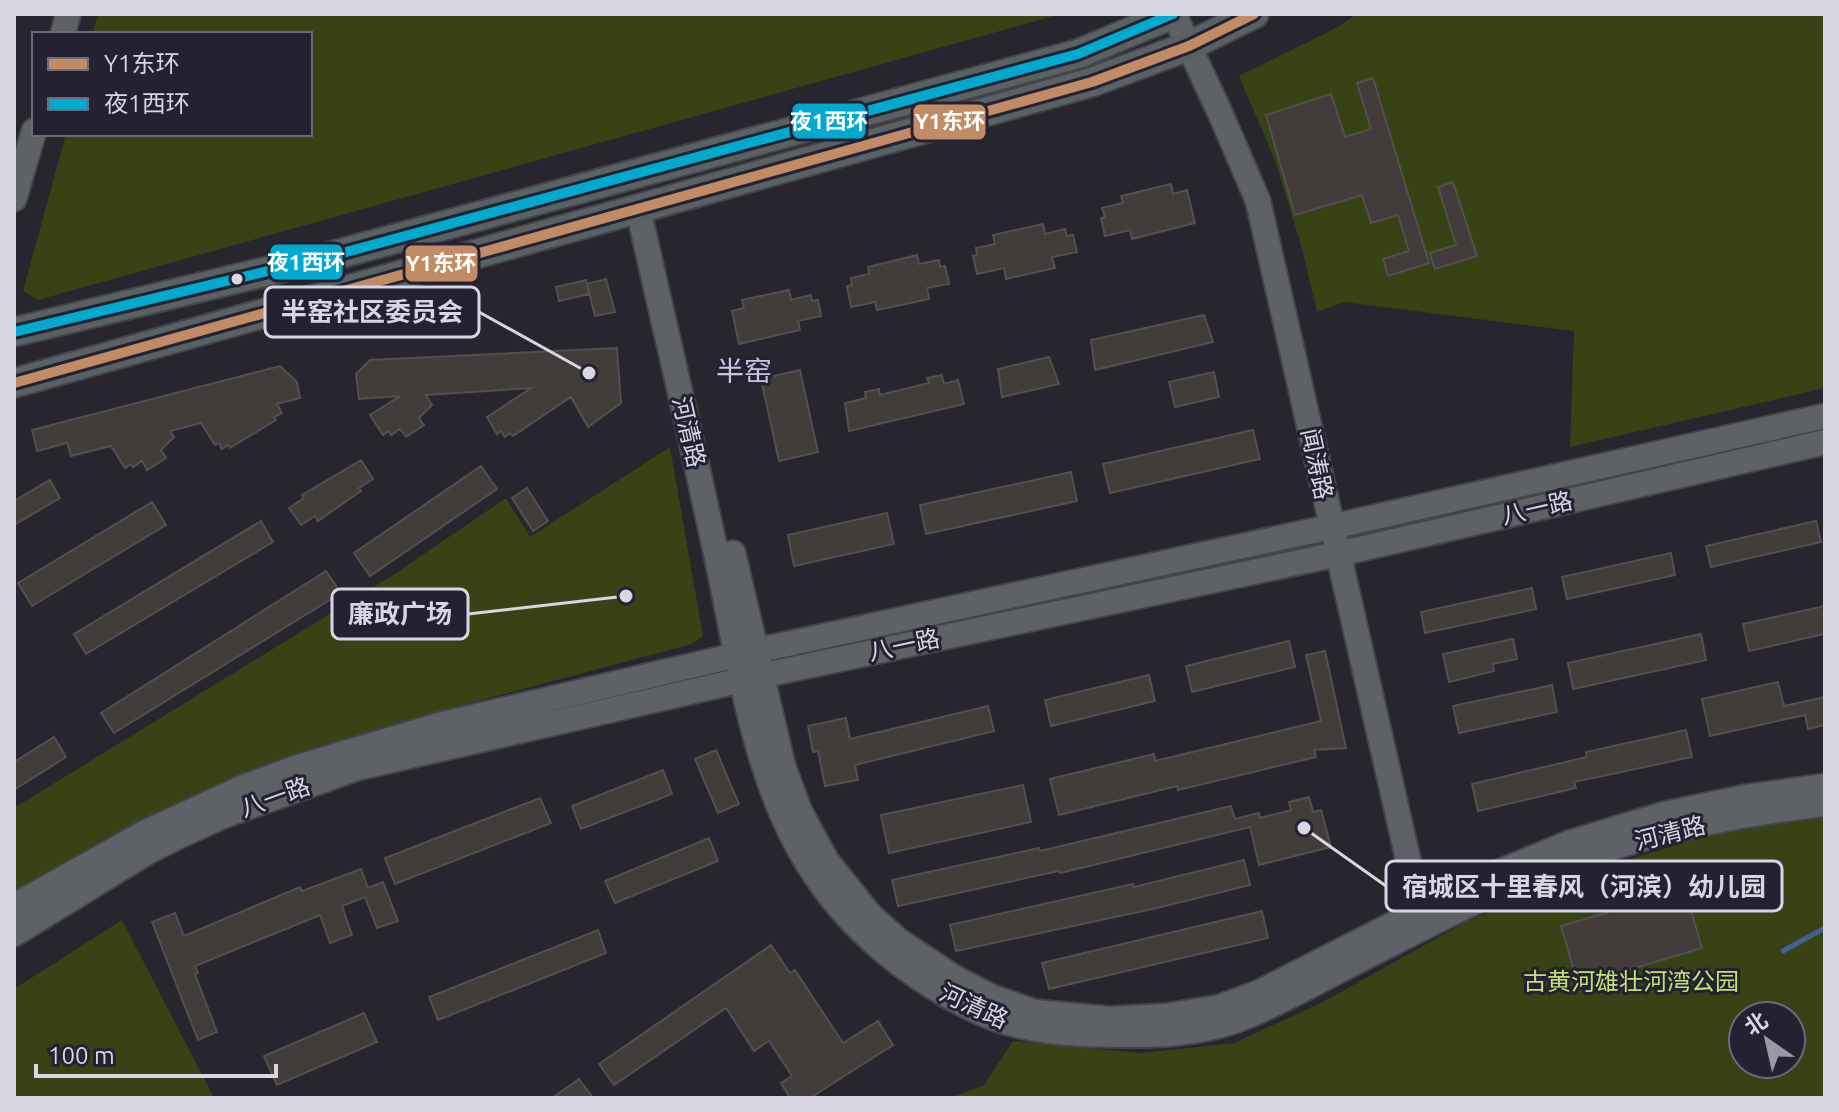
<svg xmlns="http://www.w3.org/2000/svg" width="1839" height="1112" font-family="Ubuntu,'Noto Sans SC',sans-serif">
	<rect width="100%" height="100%" fill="#27252e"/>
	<path fill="#384214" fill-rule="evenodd" d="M98 14H1061L38 300 23 291 66 134H310V34H92Z
		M1357 14H1825V388L1570 447 1574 331 1344 302 1317 312 1302 249 1275 160 1239 76 1336 28Z
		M670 447 703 636 692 644 467 704 299 752 99 842 14 891V808L393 575 506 498 530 537Z
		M1825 811V1098H950L984 1085 1013 1041 1141 1053 1234 1043 1321 1003 1466 922 1564 879 1710 835ZM1743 1016H1791V1064H1743Z
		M122 920 214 1098H14V989Z"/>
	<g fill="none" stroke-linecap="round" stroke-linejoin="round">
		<path stroke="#40609a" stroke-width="5" d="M1783 951 1825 928"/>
	</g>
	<path fill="#423d3a" stroke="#535050" stroke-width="2" d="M1373 78 1429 263 1388 276 1383 259 1409 251 1398 215 1371 223 1362 195 1295 215 1266 115 1331 94 1345 137 1371 129 1357 83Z
		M1453 182 1477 256 1435 269 1430 253 1456 245 1438 187Z
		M1171 184 1173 194 1187 190 1195 223 1132 239 1130 230 1105 236 1101 218 1105 217 1102 208 1123 203 1121 196Z
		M1043 224 1045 234 1065 229 1067 236 1073 235 1077 252 1052 257 1055 268 1006 279 1004 268 977 274 973 256 977 255 976 248 995 244 993 235Z
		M917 255 919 264 939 260 940 267 945 266 949 284 927 288 929 299 877 310 875 302 851 307 847 286 852 285 851 278 869 274 868 267Z
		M606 279 615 312 595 316 587 284Z
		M586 280 589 294 559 301 556 287Z
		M789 290 791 300 811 295 812 301 818 300 821 316 798 321 800 330 739 344 732 311 744 308 742 300Z
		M1204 315 1213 342 1095 370 1091 340Z
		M617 348 621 403 588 427 571 397 513 436 510 433 505 437 501 431 497 434 487 417 531 388 426 395 432 405 419 418 424 425 406 437 400 429 391 435 389 431 383 435 370 415 400 396 359 399 356 374 370 360Z
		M1049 357 1059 384 1002 397 998 369Z
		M280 366 297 382 300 398 277 404 282 413 274 417 276 420 230 448 228 445 222 449 219 443 215 445 201 423 170 431 174 437 161 450 166 458 147 470 142 461 133 467 131 464 125 468 111 446 71 456 67 443 37 451 32 430Z
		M800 370 818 452 779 461 761 379Z
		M1214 372 1219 397 1175 407 1169 382Z
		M942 375 944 384 958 380 964 404 849 431 845 403 866 398 865 392 879 389 880 395 929 383 927 378Z
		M1253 430 1260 459 1110 493 1103 464Z
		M361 460 373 479 359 488 361 491 318 521 315 516 301 525 289 508 304 498 302 495Z
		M481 466 497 489 370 576 354 553Z
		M1071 472 1077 501 926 534 920 505Z
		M50 480 60 498 14 525V501Z
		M527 488 548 521 533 531 512 498Z
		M152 502 166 525 32 606 18 583Z
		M887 513 894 544 794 566 788 535Z
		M261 521 273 542 86 654 74 634Z
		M1816 521 1821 542 1711 567 1706 546Z
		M1671 553 1675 575 1567 599 1562 577Z
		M326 571 341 593 114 733 101 713Z
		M1532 588 1536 609 1425 633 1421 612Z
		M1825 606V634L1749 651 1743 624Z
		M1701 634 1706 660 1573 689 1568 663Z
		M1513 639 1517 659 1493 664 1494 671 1449 682 1443 654Z
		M1289 641 1295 667 1192 692 1186 666Z
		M1325 651 1346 748 1314 750 1316 757 1178 790 1177 786 1059 815 1050 779 1154 754 1155 761 1321 721 1306 655Z
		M1149 675 1155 701 1051 726 1045 700Z
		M1778 682 1784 706 1825 697V725L1808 729 1805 715 1710 736 1702 699Z
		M1552 685 1557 712 1459 733 1453 706Z
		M988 706 994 731 855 765 858 780 825 786 818 751 813 752 808 726 846 718 850 739Z
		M1686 730 1692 757 1574 782 1576 788 1478 811 1472 784 1587 757 1586 752Z
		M54 737 66 757 14 790V762Z
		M716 750 739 804 718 813 695 759Z
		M663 770 672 794 581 829 572 806Z
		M1023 785 1031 822 889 853 881 815Z
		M1309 797 1313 812 1321 810 1331 847 1259 865 1250 827 1060 873 1059 871 898 906 892 880 1039 848 1040 851 1231 806 1235 819 1259 813 1260 818 1291 810 1289 802Z
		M540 798 551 823 395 884 385 858Z
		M709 838 718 861 615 903 605 881Z
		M1244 860 1250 885 1157 908 956 951 950 925 1133 884 1134 887Z
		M361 869 368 888 383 882 398 921 377 928 365 897 342 906 352 935 330 943 320 915 195 966 198 973 195 974 217 1032 198 1040 152 922 175 913 184 936 300 887 302 891Z
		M1685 890 1702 948 1578 985 1561 926Z
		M1262 911 1268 938 1049 989 1042 963Z
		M598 930 606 953 438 1020 429 997Z
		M771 945 790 973 795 970 843 1043 878 1021 893 1045 810 1098H790L781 1083 792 1076 769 1041 754 1051 726 1008 614 1085 599 1064Z
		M364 1013 377 1042 277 1085 264 1056Z
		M579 1079 593 1098H552Z"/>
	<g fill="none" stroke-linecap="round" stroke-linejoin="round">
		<defs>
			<path id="secondary" d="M1174 14 1221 115 1258 201 1423 925
				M63 34 68 14
				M14 199 34 131
				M638 208C663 320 690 432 714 544 752 718 759 871 921 979 977 1016 1015 1031 1081 1034 1135 1036 1192 1038 1242 1018 1276 1005 1308 987 1340 970 1391 944 1442 917 1494 893 1598 844 1711 817 1825 804
				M733 553 783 766 800 812 826 860 870 915 899 941 955 978 992 997 1035 1012 1109 1019 1166 1016 1220 1007 1260 992 1480 880 1569 843 1665 814 1746 797 1825 786
				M14 906 144 833 244 787 298 767 439 725 750 652 1331 527 1825 416
				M14 934 149 851 181 835 223 816 357 768 755 677 1338 554 1825 442"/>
			<path id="primary" d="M14 332 335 255 1078 54 1173 14
				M14 383 1092 82 1189 46 1254 14"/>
		</defs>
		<use href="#secondary" stroke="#45434b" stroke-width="28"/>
		<use href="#primary" stroke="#45434b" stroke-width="32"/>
		<use href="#secondary" stroke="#5e6266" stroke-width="24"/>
		<use href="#primary" stroke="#596162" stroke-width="28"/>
		<defs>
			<path id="bus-1" d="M14 383 1092 82 1189 46 1254 14"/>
			<path id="bus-2" d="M14 332 335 255 1078 54 1173 14"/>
		</defs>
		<use href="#bus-1" stroke="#242132" stroke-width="16"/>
		<use href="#bus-2" stroke="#242132" stroke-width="16"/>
		<use href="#bus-1" stroke="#c18c65" stroke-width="10"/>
		<use href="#bus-2" stroke="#00a9ce" stroke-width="10"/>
	</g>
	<circle fill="#d8d6e2" stroke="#242132" stroke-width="3" cx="237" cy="279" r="7"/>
	<g text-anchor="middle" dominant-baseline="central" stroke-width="6" stroke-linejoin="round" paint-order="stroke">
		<g font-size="24" fill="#d8d6e2" stroke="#242132">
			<text transform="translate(689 432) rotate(77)">河清路</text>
			<text transform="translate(1317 464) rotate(78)">闻涛路</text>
			<text transform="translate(1537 508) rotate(-13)">八一路</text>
			<text transform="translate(904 645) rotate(-12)">八一路</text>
			<text transform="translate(275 797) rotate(-20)">八一路</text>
			<text transform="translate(1670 833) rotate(-14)">河清路</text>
			<text transform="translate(974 1006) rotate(25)">河清路</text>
		</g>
		<g font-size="24" fill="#c5e072" stroke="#242132">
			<text x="1631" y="981">古黄河雄壮河湾公园</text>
		</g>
		<g font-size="28" fill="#c9c7dd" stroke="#242132">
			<text x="744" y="370">半窑</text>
		</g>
	</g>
	<path fill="none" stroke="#d8d6e2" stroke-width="3" d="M589 373L479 312M626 596L468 614M1304 828L1386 886"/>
	<g fill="#d8d6e2" stroke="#242132" stroke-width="3">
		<circle cx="589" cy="373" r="8"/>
		<circle cx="626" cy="596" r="8"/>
		<circle cx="1304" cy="828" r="8"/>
	</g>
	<g fill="#242132" stroke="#d8d6e2" stroke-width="3">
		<rect x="265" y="287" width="214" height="50" rx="8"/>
		<rect x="332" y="589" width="136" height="50" rx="8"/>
		<rect x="1386" y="861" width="396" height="50" rx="8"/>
	</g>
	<g font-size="26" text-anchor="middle" font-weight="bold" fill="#d8d6e2">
		<text x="372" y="321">半窑社区委员会</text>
		<text x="400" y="623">廉政广场</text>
		<text x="1584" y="896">宿城区十里春风（河滨）幼儿园</text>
	</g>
	<g stroke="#242132" stroke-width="3">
		<rect x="791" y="102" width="76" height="38" rx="8" fill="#00a9ce"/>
		<rect x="912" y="103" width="75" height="38" rx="8" fill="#c18c65"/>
		<rect x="269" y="243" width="75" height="38" rx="8" fill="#00a9ce"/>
		<rect x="404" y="244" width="75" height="39" rx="8" fill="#c18c65"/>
	</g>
	<g font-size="22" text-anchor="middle" font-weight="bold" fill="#fff">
		<text x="829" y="129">夜1西环</text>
		<text x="950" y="129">Y1东环</text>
		<text x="306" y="270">夜1西环</text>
		<text x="441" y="271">Y1东环</text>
	</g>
	<rect width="1839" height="1112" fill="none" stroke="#d8d6e2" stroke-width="32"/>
	<rect x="32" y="32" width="280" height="104" fill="#242132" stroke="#6c6978" stroke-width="2"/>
	<rect x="48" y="58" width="40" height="12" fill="#c18c65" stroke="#6c6978" stroke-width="2"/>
	<text x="104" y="72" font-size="24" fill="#d8d6e2">Y1东环</text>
	<rect x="48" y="98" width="40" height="12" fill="#00a9ce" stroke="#6c6978" stroke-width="2"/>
	<text x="104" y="112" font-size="24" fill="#d8d6e2">夜1西环</text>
	<g transform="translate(1767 1040) rotate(326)"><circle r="38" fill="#242132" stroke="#6c6978" stroke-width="2"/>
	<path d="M0-6L14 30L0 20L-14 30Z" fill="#9a98a3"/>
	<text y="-12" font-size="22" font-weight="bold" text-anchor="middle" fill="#d8d6e2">北</text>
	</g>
	<path d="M36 1064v12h240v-12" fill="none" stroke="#d8d6e2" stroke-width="4"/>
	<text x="48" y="1064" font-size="24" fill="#d8d6e2" stroke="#242132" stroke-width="6" paint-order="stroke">100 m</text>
</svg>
